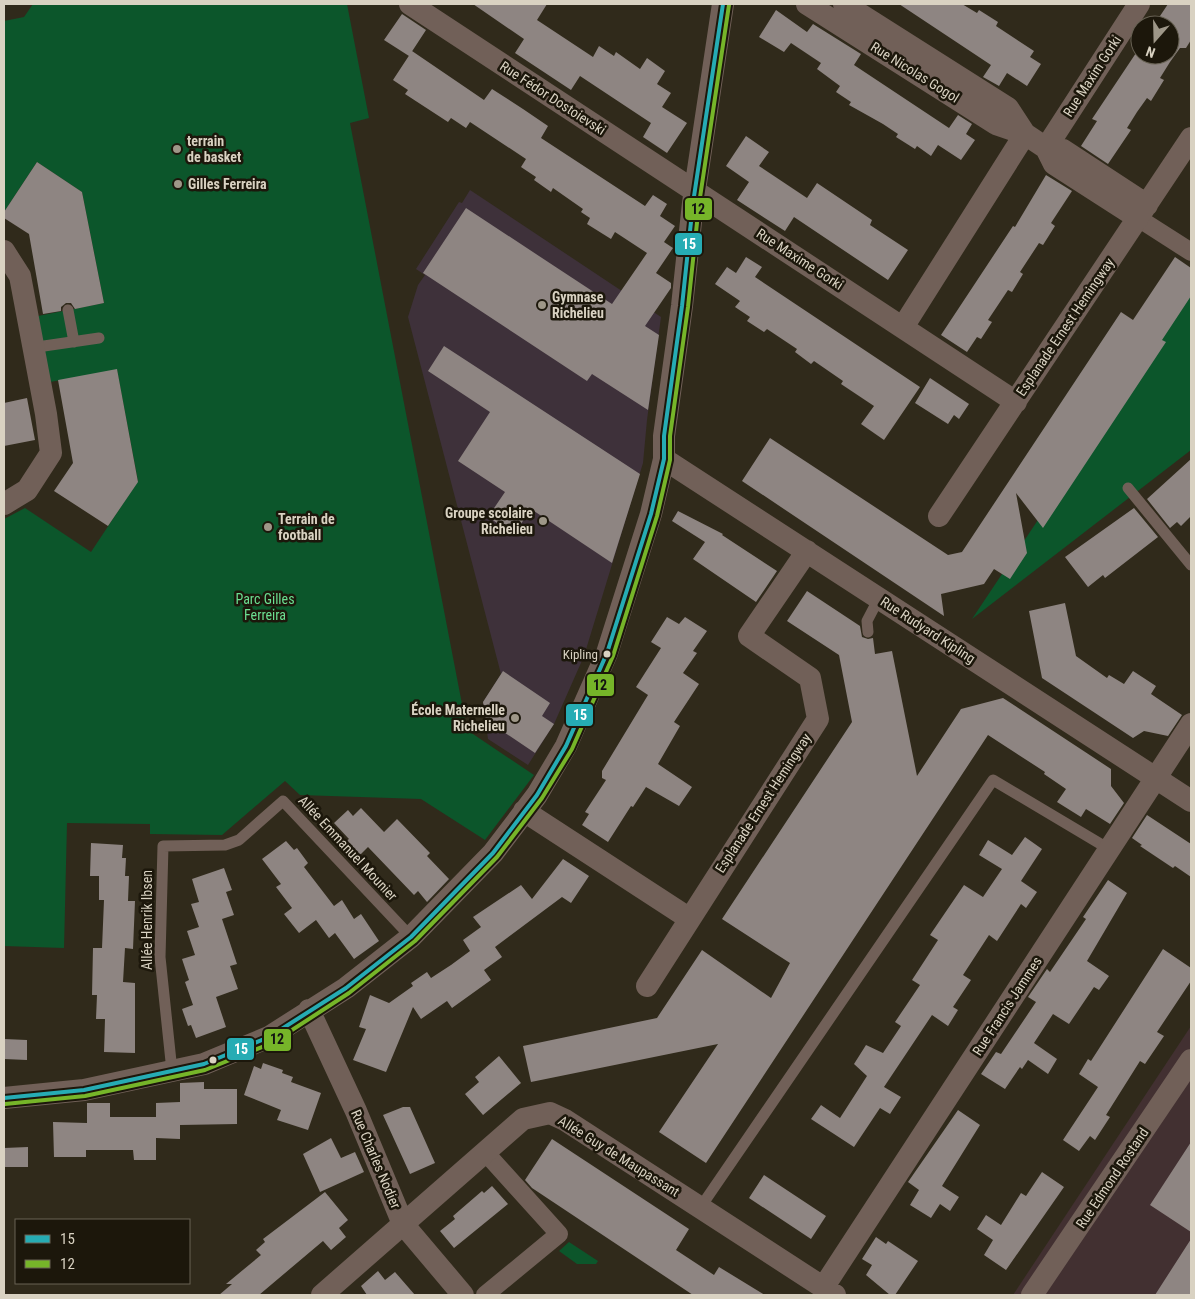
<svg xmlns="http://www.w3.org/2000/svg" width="1195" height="1299" font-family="'Roboto Condensed',sans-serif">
	<rect width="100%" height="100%" fill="#302a1b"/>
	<path fill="#423031" d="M1191 1026V1295H1013Z"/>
	<path fill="#3e313a" d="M470 190 661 317 647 420 643 463 584 656 554 724 528 765 488 739 483 702 501 674 408 317 418 285 425 275 416 269 459 202 462 203Z"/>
	<path fill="#0c562b" d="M33 4H347L369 118 350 123 467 730 534 775 485 840 421 799 300 795 285 781 222 835 150 834V824L67 823 64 948 4 946V519L25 508 91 552 138 481 117 370 50 382 38 316 104 303 82 192 37 162 4 212V21L24 17Z
		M1191 290V450L972 619Z
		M569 1242 598 1261 596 1264H577L559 1251Z"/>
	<path fill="#8e8582" d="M473 4H547L537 20 593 57 599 46 614 56 616 52 640 69 647 58 665 71 657 84 671 93 662 107 687 123 667 153 643 137 651 123 580 76 571 90 515 53 524 39Z
		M899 4H962L977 13 979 10 998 22 996 26 1034 51 1030 57 1041 64 1027 86 1007 73 999 86 983 77 991 65Z
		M1168 4H1191V40L1186 48H1180L1170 62 1160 78 1164 80 1151 101 1147 98 1137 112 1127 128 1131 130 1108 164 1081 146 1097 121 1092 119 1140 47V55H1170V25H1154Z
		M776 10 807 32 813 24 861 54 854 65 949 128 958 115 972 124 966 134 975 140 961 160 938 145 931 156 917 146 915 149 896 137 898 134 883 124 849 105 851 102 836 92 840 86 817 69 821 63 791 43 784 52 759 37Z
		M402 14 426 30 409 56 384 40Z
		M412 51 484 100 492 89 523 109 548 126 541 138 645 206 653 195 667 204 660 216 675 226 664 242 673 248 656 273 671 283V288L645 326 659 335 648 410 592 374 587 381 423 273 466 208 612 304 647 253 615 232 611 239 587 224 590 218 581 212 583 209 553 188 551 192 534 180 536 177 521 167 526 159 470 122 466 128 451 118 448 122 405 94 408 90 393 80Z
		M746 136 769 152 759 166 807 198 817 183 872 220 870 225 908 250 888 280 794 217 785 231 737 200 749 182 726 166Z
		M37 162 82 192 104 303 75 309 71 303H66L61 307V311L43 314 29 234 4 218V212Z
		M1046 175 1072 191 1051 223 1055 226 1043 245 1039 243 1020 272 1023 274 1012 292 1008 290 988 320 992 322 981 339 977 337 967 352 941 335 1013 226 1015 227Z
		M746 257 762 267 755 277 920 387 884 440 861 424 874 406 841 384 843 381 814 361 811 364 795 352 797 349 767 329 764 332 747 321 750 317 735 307 740 301 715 284 727 267 736 273Z
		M1175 257 1191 268V296L1162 340 1166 342 1043 528 1016 493 1027 553 1010 579 994 569 984 584 941 594 944 616 742 481 770 438 948 555 962 552 1121 312 1133 320Z
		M444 346 640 474 612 563 531 509 514 534 488 517 505 492 458 461 490 412 428 371Z
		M117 369 138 482 108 526 54 491 73 463 58 380Z
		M930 378 969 404 959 419 954 415 948 424 915 403Z
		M27 398 35 440 4 446V403Z
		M1191 459V516L1181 526 1177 522 1170 528 1147 499Z
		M1134 508 1158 537 1105 578 1103 575 1088 587 1065 557Z
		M678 511 723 534 722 535 777 571 756 602 693 559 705 542 672 521Z
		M807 591 860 626 862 637 868 639 873 638 875 654 892 651 917 776 961 709 1003 698 1111 769V786L1124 803 1110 824 1086 809 1081 817 1057 802 1066 789 1044 774 1045 772 988 735 706 1163 659 1132 718 1044 531 1082 523 1046 657 1018 702 950 771 998 790 963 722 919 852 722 839 655 787 621Z
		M1065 603 1076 656 1107 678 1109 675 1124 684 1133 671 1156 686 1151 694 1182 715 1168 736 1144 731 1133 738 1042 678 1029 611Z
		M667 617 679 624 685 617 707 631 693 651 697 653 683 673 699 684 674 722 680 726 658 764 692 787 679 806 646 787 633 807 631 806 608 842 582 825 589 814 585 812 606 780 602 778V771L648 695 636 687 661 648 651 642Z
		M503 671 550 703 542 716 554 724 535 753 486 720 483 702Z
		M361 808 384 832 397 819 430 853 427 856 449 879 427 902 418 891 414 895 368 847 360 855 346 841 349 839 334 823 348 810 353 816Z
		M1147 815 1191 844V877L1175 866 1173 868 1140 846 1142 845 1132 838Z
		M1025 837 1042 849 1021 881 1037 892 1026 908 1021 904 997 941 989 935 963 975 971 980 953 1007 958 1010 948 1026 932 1015 884 1087 901 1097 890 1114 880 1108 854 1147 811 1119 821 1105 840 1118 867 1076 854 1064 866 1045 883 1053 901 1026 895 1022 920 985 912 980 938 940 930 935 964 885 983 897 1002 869 979 855 988 840 1012 855Z
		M286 841 294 850 297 848 308 863 304 867 334 906 342 900 354 919 361 914 379 941 354 959 335 933 329 938 316 920 299 933 284 914 292 908 276 887 281 884 262 859Z
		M91 843 123 845 122 858H126L125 876H129L128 901H135L133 949 125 948 123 982 135 983V1053L104 1052 105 1019H96L97 995H92L93 948H102L104 900H99V876H90Z
		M563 859 589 876 571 903 562 897 495 947 502 957 484 970 491 980 452 1008 447 1001 421 1019 413 1007 386 1072 353 1060 366 1029 359 1027 370 995 389 1003 413 986 411 983 427 972 431 978 451 965 470 951 463 940 481 927 473 917 521 885 532 899Z
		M224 868 232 890 226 892 234 915 222 919 237 964 230 966 238 989 216 997 226 1027 196 1038 191 1025 188 1026 182 1009 193 1005 185 982 189 980 182 959 195 955 187 931 199 927 191 904 199 902 192 879Z
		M1108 880 1127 893 1087 961 1109 976 1099 990 1094 987 1069 1024 1053 1014 1034 1043 1057 1059 1048 1074 1028 1060 1022 1069 1020 1067 1005 1089 981 1074 996 1052 1001 1054 1036 1002 1028 997 1047 969 1050 972 1086 919 1083 917Z
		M1163 949 1191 968V981L1157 1032 1164 1036 1145 1064 1140 1061 1106 1115 1110 1117 1095 1140 1090 1136 1079 1151 1063 1140 1098 1087 1079 1074 1088 1059 1091 1061Z
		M4 1039 27 1040V1060L4 1059Z
		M499 1056 521 1083 483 1115 465 1094 479 1082 475 1077Z
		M263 1063 283 1070 282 1073 293 1077 291 1082 321 1093 308 1130 277 1120 281 1110 244 1095 254 1066 261 1069Z
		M204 1082V1089H237V1124L180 1125V1139L156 1138V1160H134L133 1150H86V1157H54L53 1122 87 1123V1103H110V1117H156V1103L180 1102V1083Z
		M403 1107H410L435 1163 410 1174 383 1115Z
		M958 1110 980 1125 942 1186 959 1197 950 1211 940 1204 931 1218 910 1205 919 1190 908 1182Z
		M331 1138 341 1158 355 1152 364 1172 320 1192 303 1154Z
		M552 1139 689 1229 676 1250 714 1275 719 1267 765 1295H693L532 1188 525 1180Z
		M1191 1142V1232L1150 1205Z
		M28 1147V1167H4V1148Z
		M1042 1172 1064 1187 1006 1270 984 1255 993 1240 977 1229 986 1215 1001 1225 1021 1193 1026 1196Z
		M764 1175 826 1216 811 1239 749 1198Z
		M492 1186 508 1204 454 1248 440 1231 455 1219 453 1216 482 1191 484 1193Z
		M325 1192 348 1220 339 1228 346 1237 331 1250 323 1241 259 1295H219L232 1284H226L261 1255 256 1250 265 1242 263 1239Z
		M876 1237 886 1244 888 1241 918 1261 895 1295H890L866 1275 872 1265 862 1259Z
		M1191 1239V1295H1155Z
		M378 1271 385 1280 395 1272 415 1295H367L361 1286Z"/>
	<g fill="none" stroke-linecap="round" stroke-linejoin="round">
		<path stroke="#716058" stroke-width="11" d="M68 310 74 342
			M33 351 44 346 99 338
			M1128 488 1191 565
			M868 632 867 621 879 598
			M172 1071 160 957 163 846 225 845 239 840 283 801 411 937
			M700 1208 993 780 1109 849"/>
		<path stroke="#716058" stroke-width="18" d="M1138 218 1191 252
			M485 1152 559 1234 485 1295"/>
		<path stroke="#716058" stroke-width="22" d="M410 4 1016 402
			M807 4 996 124 1025 134 1046 148 1063 150 1147 205
			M844 4 1008 108 1025 134
			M1046 148 1139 4
			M1046 148 1054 164 1138 218
			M4 251 20 276 46 414 51 453 27 490 4 504
			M903 327 1025 134
			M664 459 1191 801
			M939 516 1191 138
			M524 811 690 919
			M647 986 818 719 810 678 749 636 807 551
			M309 1010 356 1111 403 1224 463 1295
			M4 1098 84 1090 204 1064 269 1037 346 988 411 937 493 853 537 795 566 746 607 653 651 514 664 459V436L682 306 693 203 723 4
			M823 1288 1191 724
			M322 1295 523 1119 550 1113 565 1120 835 1295
			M1032 1295 1191 1060"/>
		<defs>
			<path id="bus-1" d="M4 1098 84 1090 204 1064 269 1037 346 988 411 937 493 853 537 795 566 746 607 653 651 514 664 459V436L682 306 693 203 723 4"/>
			<path id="bus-2" d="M5 1104 85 1096 205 1070 272 1043 349 993 415 941 497 857 542 798 572 749 613 656 657 516 670 460V436L688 307 699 204 729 5"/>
		</defs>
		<use href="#bus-1" stroke="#1c170b" stroke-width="8"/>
		<use href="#bus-2" stroke="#1c170b" stroke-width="8"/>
		<use href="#bus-1" stroke="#26acb4" stroke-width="4"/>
		<use href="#bus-2" stroke="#76b529" stroke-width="4"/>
	</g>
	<g fill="#9e9788" stroke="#1c170b" stroke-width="2">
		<circle cx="177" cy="149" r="5"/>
		<circle cx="178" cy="184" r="5"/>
		<circle cx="542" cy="305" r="5"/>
		<circle cx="543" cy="521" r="5"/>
		<circle cx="268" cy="527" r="5"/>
		<circle cx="515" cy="718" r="5"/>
	</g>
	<g fill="#d9d2c2" stroke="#1c170b" stroke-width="2">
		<circle cx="607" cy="654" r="4.5"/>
		<circle cx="213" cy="1060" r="4.5"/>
	</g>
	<g text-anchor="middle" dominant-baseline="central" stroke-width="5" stroke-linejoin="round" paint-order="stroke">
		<g font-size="13" fill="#d9d2c2" stroke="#1c170b" text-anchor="end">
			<text x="598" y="654">Kipling</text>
		</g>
		<g font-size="14" fill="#d9d2c2" stroke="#1c170b">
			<text transform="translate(915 72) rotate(32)">Rue Nicolas Gogol</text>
			<text transform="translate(1092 76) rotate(-57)">Rue Maxim Gorki</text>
			<text transform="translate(553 98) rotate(33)">Rue Fédor Dostoievski</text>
			<text transform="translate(800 259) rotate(33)">Rue Maxime Gorki</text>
			<text transform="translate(1065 327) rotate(-56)">Esplanade Ernest Hemingway</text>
			<text transform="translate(928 630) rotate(33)">Rue Rudyard Kipling</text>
			<text transform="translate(763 803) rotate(-57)">Esplanade Ernest Hemingway</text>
			<text transform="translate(348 848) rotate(47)">Allée Emmanuel Mounier</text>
			<text transform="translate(147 920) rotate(-90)">Allée Henrik Ibsen</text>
			<text transform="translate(1007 1006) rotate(-57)">Rue Francis Jammes</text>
			<text transform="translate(619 1156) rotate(32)">Allée Guy de Maupassant</text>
			<text transform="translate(376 1159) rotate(67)">Rue Charles Nodier</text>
			<text transform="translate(1112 1178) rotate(-56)">Rue Edmond Rostand</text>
		</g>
		<g font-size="14" font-weight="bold" fill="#d9d2c2" stroke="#1c170b" text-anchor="start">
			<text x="187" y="141">terrain<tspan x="187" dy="16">de basket</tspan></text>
			<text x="188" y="184">Gilles Ferreira</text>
			<text x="552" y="297">Gymnase<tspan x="552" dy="16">Richelieu</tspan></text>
			<text x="533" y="513" text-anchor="end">Groupe scolaire<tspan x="533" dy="16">Richelieu</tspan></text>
			<text x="278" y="519">Terrain de<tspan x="278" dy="16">football</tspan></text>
			<text x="505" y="710" text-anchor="end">École Maternelle<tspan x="505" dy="16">Richelieu</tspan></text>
		</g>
		<g font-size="14" fill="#6bdf91" stroke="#1c170b">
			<text x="265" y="599">Parc Gilles<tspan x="265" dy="16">Ferreira</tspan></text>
		</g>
	</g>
	<g stroke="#1c170b" stroke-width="2">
		<rect x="684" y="197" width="29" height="24" rx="5" fill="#76b529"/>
		<rect x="674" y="232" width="29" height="24" rx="5" fill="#26acb4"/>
		<rect x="586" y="673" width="29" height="24" rx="5" fill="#76b529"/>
		<rect x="565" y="703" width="29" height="24" rx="5" fill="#26acb4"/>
		<rect x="263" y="1028" width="29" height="24" rx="5" fill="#76b529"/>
		<rect x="226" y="1037" width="29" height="24" rx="5" fill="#26acb4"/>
	</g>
	<g font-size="14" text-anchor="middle" font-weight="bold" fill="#fff">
		<text x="689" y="249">15</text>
		<text x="580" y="720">15</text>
		<text x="241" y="1054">15</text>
	</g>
	<g font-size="14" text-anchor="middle" font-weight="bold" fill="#111">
		<text x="698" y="214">12</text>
		<text x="600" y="690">12</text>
		<text x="277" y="1044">12</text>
	</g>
	<rect width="1195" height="1299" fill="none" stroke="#d9d2c2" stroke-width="10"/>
	<rect x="15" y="1219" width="175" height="65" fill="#1c170b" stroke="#686254"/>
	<rect x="25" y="1235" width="25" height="8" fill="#26acb4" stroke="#686254"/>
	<text x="60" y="1244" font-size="15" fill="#d9d2c2">15</text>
	<rect x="25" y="1260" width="25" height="8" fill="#76b529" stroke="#686254"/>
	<text x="60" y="1269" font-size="15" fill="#d9d2c2">12</text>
	<g transform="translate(1155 40) rotate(200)"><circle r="24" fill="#1c170b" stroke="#686254"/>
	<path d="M0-4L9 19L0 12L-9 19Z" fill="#9e9788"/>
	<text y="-8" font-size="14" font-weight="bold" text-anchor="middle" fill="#d9d2c2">N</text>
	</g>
</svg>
